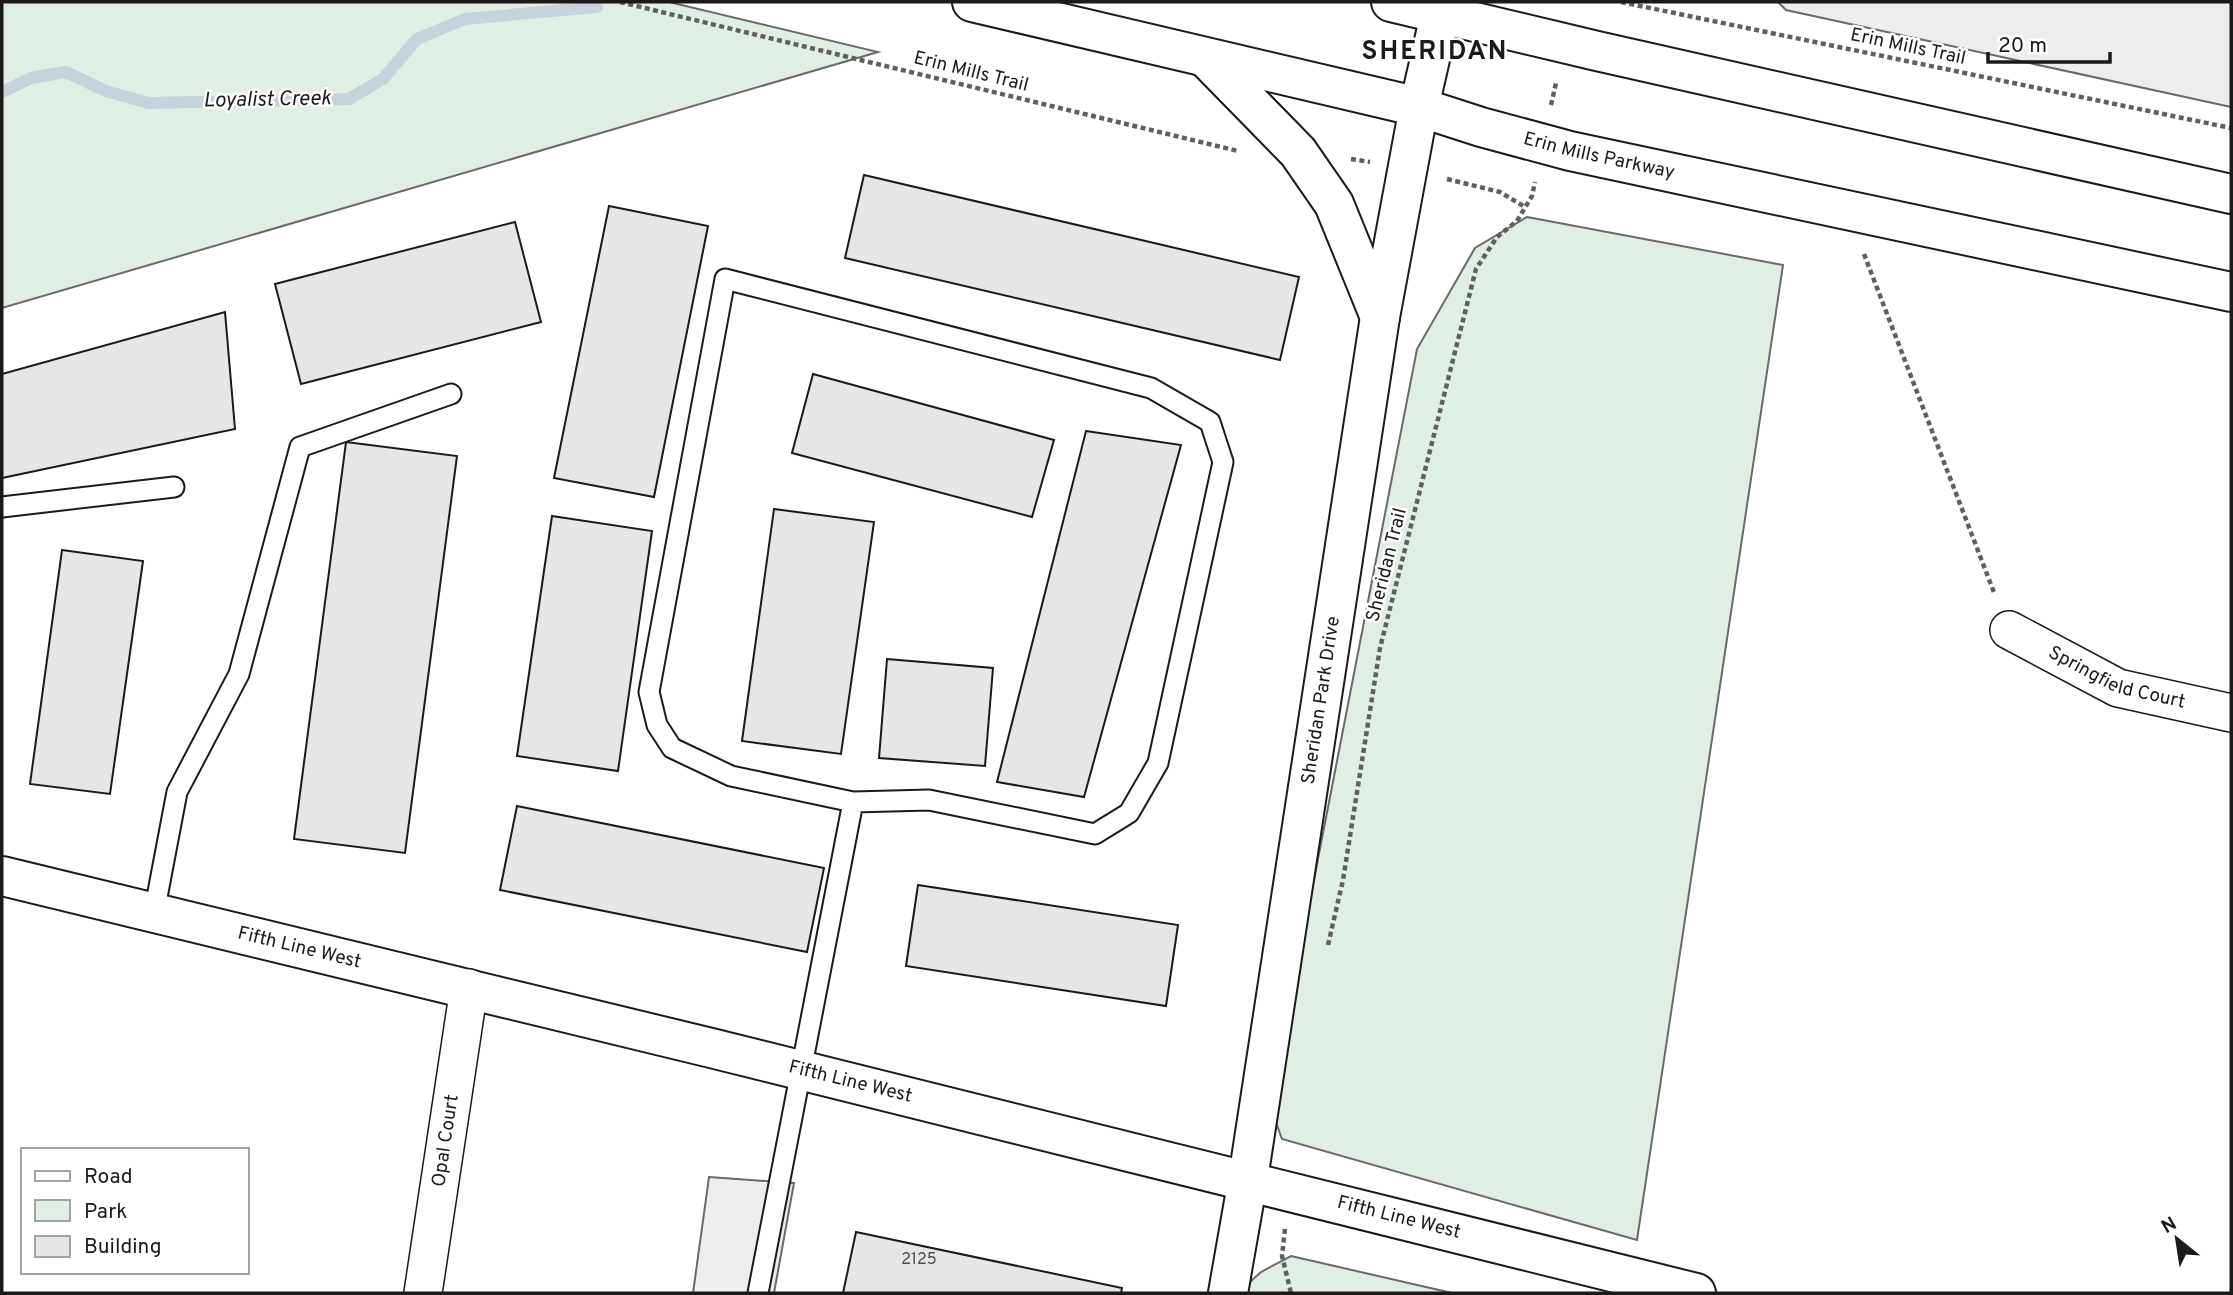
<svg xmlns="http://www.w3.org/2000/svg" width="2233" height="1295" font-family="Overpass,sans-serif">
	<rect width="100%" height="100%" fill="#fff"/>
	<path fill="#e0efe3" stroke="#6a6a6a" stroke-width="2" d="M2 2H669L878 52 2 308Z
		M1527 217 1783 265 1637 1240 1282 1139 1270 1106 1417 349 1475 248Z
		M1291 1256 1452 1293H1241V1290L1261 1272Z"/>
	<path fill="#ededed" stroke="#6a6a6a" stroke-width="2" d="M1778 2H2231V107L1786 10Z
		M709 1177 794 1183 774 1293H693Z"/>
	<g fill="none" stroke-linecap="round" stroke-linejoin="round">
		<path stroke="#c6d2dc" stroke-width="12" d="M2 92 31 78 66 72 106 91 148 103 349 99 383 79 417 39 465 19 597 7"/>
	</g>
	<path fill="#e6e6e6" stroke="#1a1a1a" stroke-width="2" d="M864 175 1299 277 1280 360 845 258Z
		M609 206 708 226 654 497 554 478Z
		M515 222 541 322 301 384 275 284Z
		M225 312 235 429 2 478V374Z
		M813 374 1054 440 1032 517 792 453Z
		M1086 431 1181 445 1084 797 997 782Z
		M346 442 457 456 405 853 294 839Z
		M774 509 874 522 841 754 742 741Z
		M552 516 652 531 618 771 517 756Z
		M62 550 143 561 110 794 30 784Z
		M887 659 993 668 985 766 879 758Z
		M517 806 824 868 807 952 500 890Z
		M918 885 1178 925 1166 1006 906 966Z
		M856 1232 1122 1288 1121 1293H843Z"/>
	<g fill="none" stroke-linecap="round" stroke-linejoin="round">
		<defs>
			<path id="lane" d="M2 507 174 487
				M154 913 177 792 239 674 300 447 451 394
				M758 1293 853 802 731 776 672 748 657 725 649 692 725 279 1151 388 1210 422 1223 462 1158 763 1129 813 1095 834 929 800 853 802"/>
			<g id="street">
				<path id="s1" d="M2009 630 2118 688 2231 713"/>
				<path id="s2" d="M423 1293 469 988"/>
			</g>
			<g id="secondary">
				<path d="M1207 59 1298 152 1334 204 1380 317"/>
				<path id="s3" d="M2 876C567 1013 1133 1149 1696 1293"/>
				<path id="s4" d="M1228 1293 1248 1179 1380 317 1419 107 1443 2"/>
			</g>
			<g id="primary">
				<path id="s5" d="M972 2 1419 107 1481 127 1570 151 2231 292"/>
				<path d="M1391 2 1597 51 2231 194"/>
			</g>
		</defs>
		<use href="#lane" stroke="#1a1a1a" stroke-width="23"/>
		<use href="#street" stroke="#1a1a1a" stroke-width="40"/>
		<use href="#secondary" stroke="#1a1a1a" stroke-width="42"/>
		<use href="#primary" stroke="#1a1a1a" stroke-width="42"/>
		<path stroke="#5f5f5f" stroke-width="4.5" stroke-dasharray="5 3.5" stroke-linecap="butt" d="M620 2 1238 151
			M1621 2 2231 128
			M1551 105 1556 83
			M1351 159 1370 162
			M1447 179 1500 192 1525 207
			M1864 254 1995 595
			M1328 945 1343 880 1380 648 1476 269 1497 237 1517 221 1532 196 1535 182
			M1285 1229 1282 1256 1291 1293"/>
		<use href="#lane" stroke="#fff" stroke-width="19"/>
		<use href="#street" stroke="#fff" stroke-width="37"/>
		<use href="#secondary" stroke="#fff" stroke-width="38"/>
		<use href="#primary" stroke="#fff" stroke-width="38"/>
	</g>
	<g text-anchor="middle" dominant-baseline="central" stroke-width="5" stroke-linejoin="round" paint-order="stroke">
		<g font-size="16" fill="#4d4d4d">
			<text x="919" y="1260">2125</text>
		</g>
		<g font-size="19" fill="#1a1a1a" stroke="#fff">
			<text transform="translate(1908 47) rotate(12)">Erin Mills Trail</text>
			<text transform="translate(971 72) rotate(14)">Erin Mills Trail</text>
			<text stroke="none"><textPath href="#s5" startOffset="646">Erin Mills Parkway</textPath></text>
			<text transform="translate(1387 565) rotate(-76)">Sheridan Trail</text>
			<text stroke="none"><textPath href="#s1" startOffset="119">Springfield Court</textPath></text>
			<text stroke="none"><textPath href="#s4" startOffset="600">Sheridan Park Drive</textPath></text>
			<text stroke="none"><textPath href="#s3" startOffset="306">Fifth Line West</textPath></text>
			<text stroke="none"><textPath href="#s3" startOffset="873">Fifth Line West</textPath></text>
			<text stroke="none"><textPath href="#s2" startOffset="154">Opal Court</textPath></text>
			<text stroke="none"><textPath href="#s3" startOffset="1438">Fifth Line West</textPath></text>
		</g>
		<g font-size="21" font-style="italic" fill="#1a1a1a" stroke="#fff">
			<text transform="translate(267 100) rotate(-1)">Loyalist Creek</text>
		</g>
		<g font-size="26" font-weight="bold" letter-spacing="2" fill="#1a1a1a" stroke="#fff">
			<text x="1435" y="52">SHERIDAN</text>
		</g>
	</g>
	<rect width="2233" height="1295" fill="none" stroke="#1a1a1a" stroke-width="7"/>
	<rect x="21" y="1148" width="228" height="126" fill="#ffffff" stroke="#a3a3a3" stroke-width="2"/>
	<rect x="35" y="1171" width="35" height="10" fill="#ffffff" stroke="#a3a3a3" stroke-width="2"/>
	<text x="84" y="1183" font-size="21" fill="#1a1a1a">Road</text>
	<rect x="35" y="1200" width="35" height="21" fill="#e0efe3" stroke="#a3a3a3" stroke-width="2"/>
	<text x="84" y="1218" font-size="21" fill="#1a1a1a">Park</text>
	<rect x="35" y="1236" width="35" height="21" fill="#e6e6e6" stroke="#a3a3a3" stroke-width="2"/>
	<text x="84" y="1253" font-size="21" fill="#1a1a1a">Building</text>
	<g transform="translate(2177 1239) rotate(330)" stroke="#ffffff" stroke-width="5" paint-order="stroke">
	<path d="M0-5L12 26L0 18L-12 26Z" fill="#1a1a1a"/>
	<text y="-10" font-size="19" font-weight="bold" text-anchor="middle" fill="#1a1a1a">N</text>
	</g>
	<path d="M1988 52v10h122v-10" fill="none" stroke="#1a1a1a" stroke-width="3.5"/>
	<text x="1998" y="52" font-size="21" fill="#1a1a1a" stroke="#ffffff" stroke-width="5" paint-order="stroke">20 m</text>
</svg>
